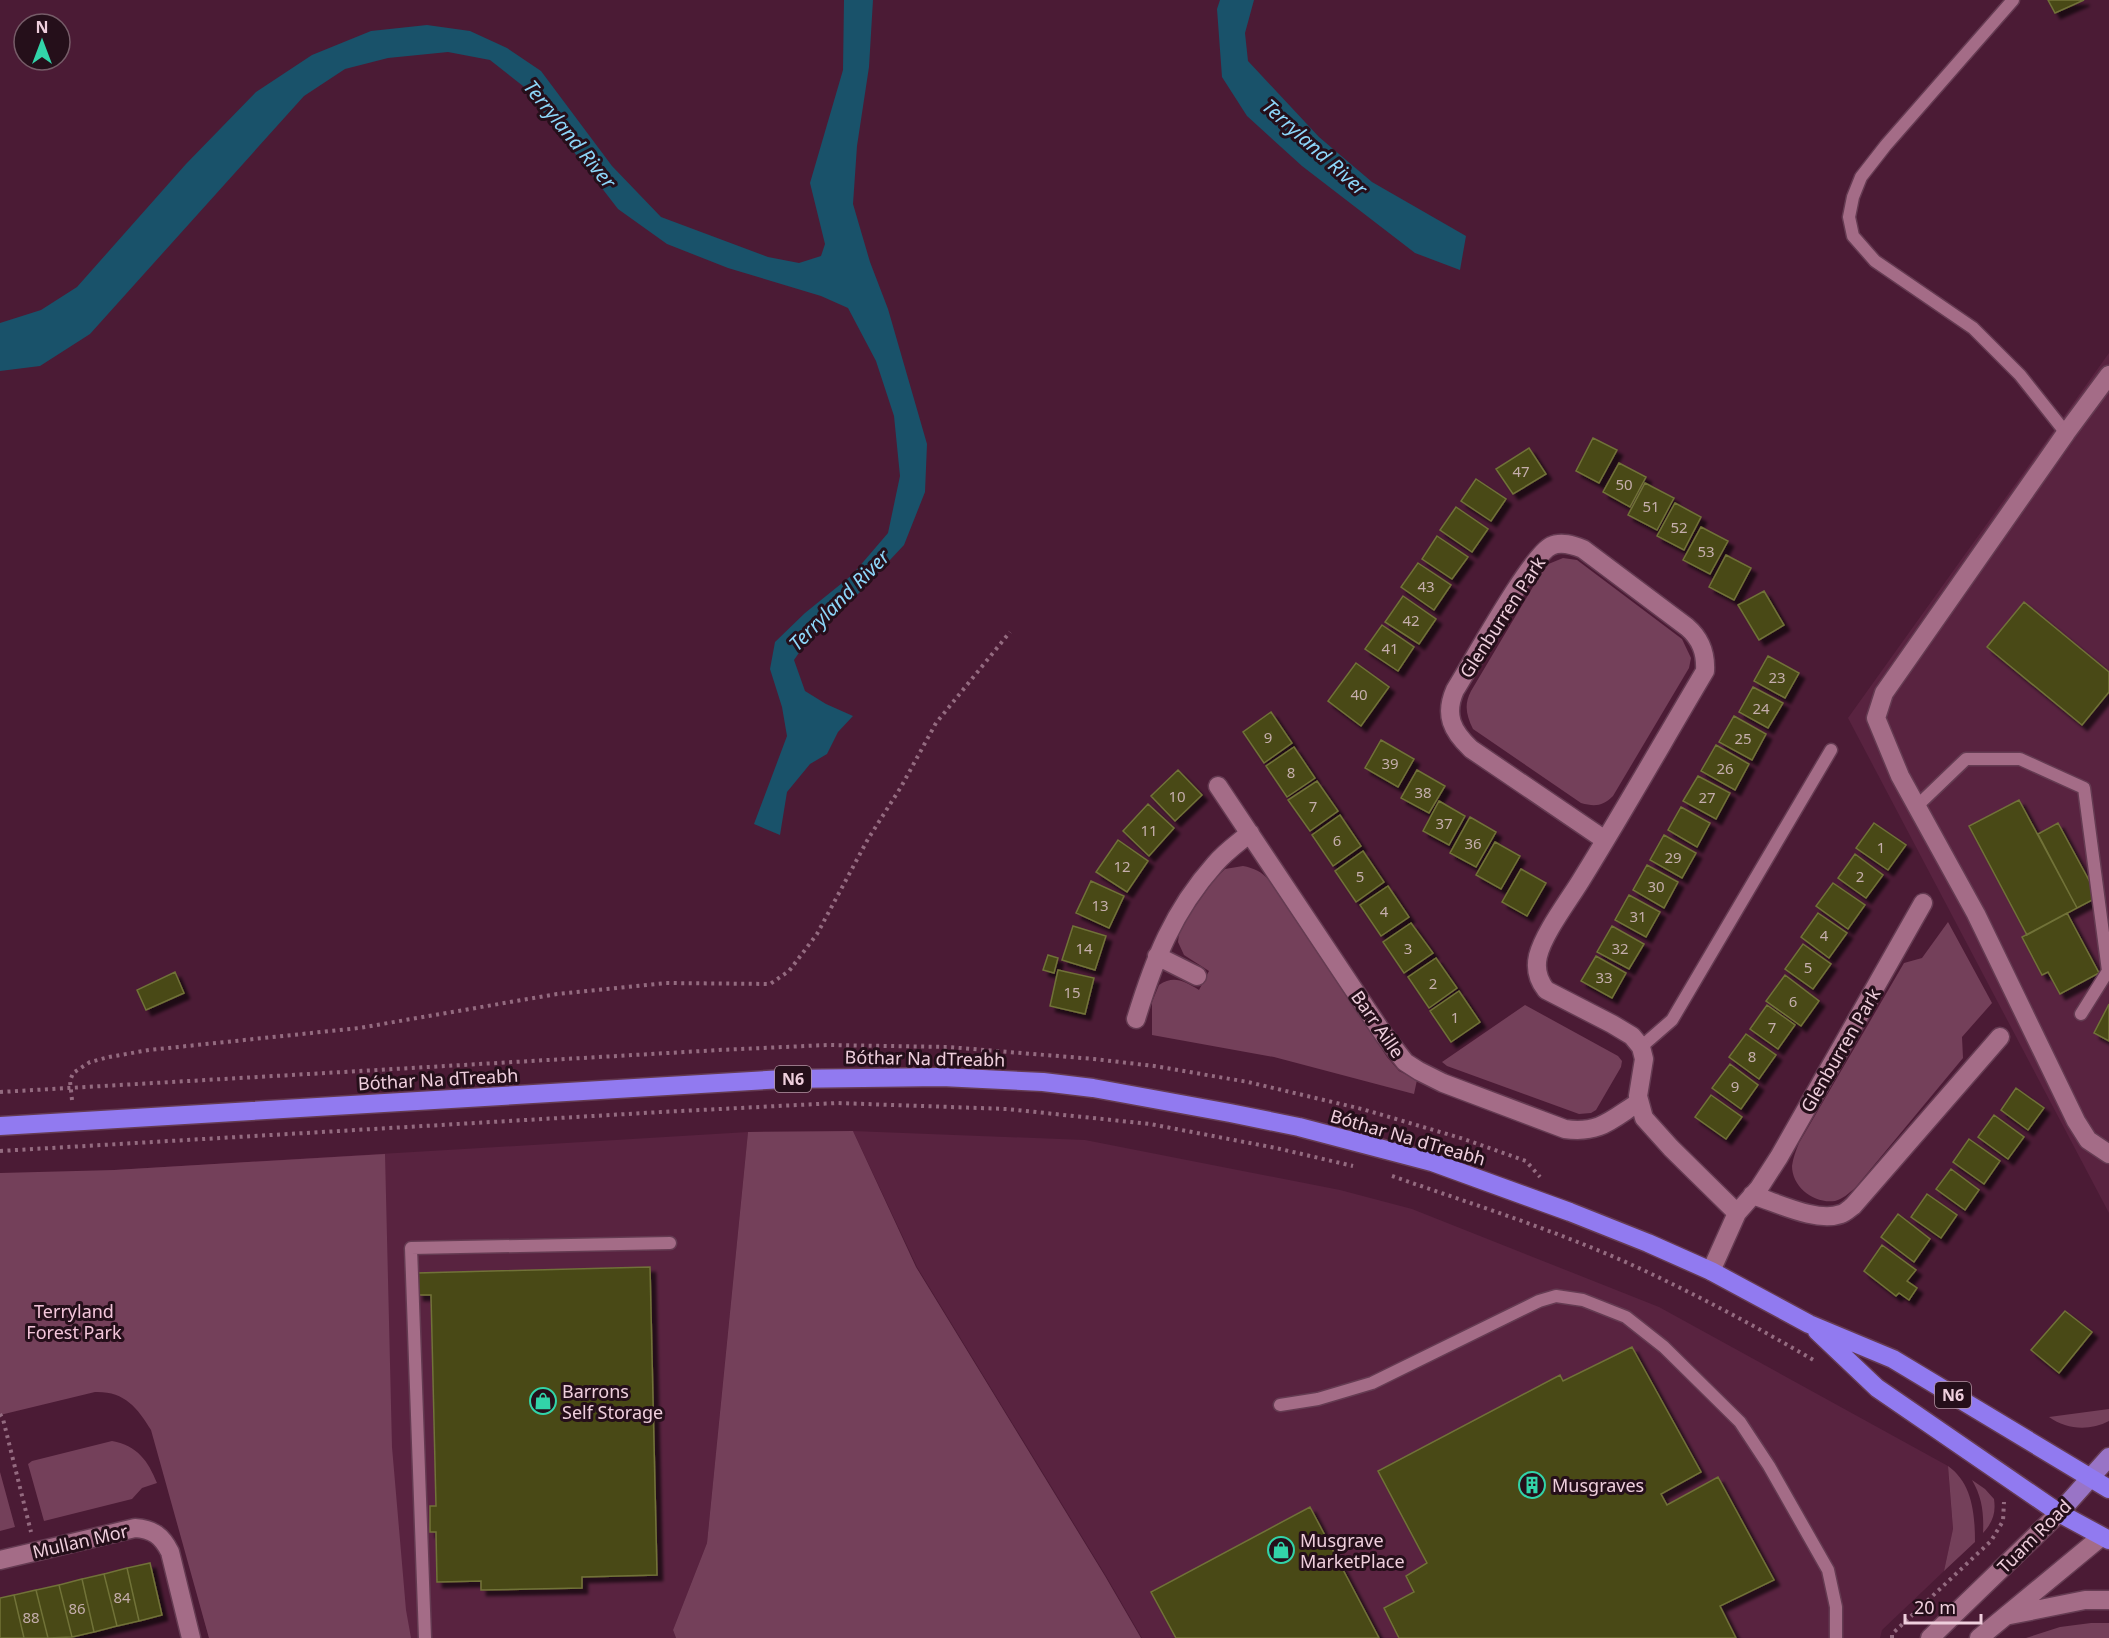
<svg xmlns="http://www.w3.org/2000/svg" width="2109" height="1638" font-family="'Noto Sans',sans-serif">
	<defs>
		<filter id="shadow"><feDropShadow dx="5.5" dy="5.5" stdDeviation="1.5" flood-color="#0009"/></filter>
	</defs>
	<rect width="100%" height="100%" fill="#4b1b35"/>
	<path fill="#592340" d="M2109 353V1213L1848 718Z
		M853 1131 1085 1140 1340 1190 1412 1209 1659 1307 1948 1466 1953 1530 1944 1571 1882 1630 1880 1638H1142L1106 1576 917 1267Z
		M748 1132 707 1543 673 1630 676 1638H209L186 1553 114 1170Z"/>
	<path fill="#74405a" d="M1563 558 1577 560 1682 639 1691 658 1689 668 1613 796C1603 806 1595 807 1581 803L1473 729C1466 715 1464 704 1471 691L1546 565Z
		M1243 866C1254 868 1262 872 1269 880L1387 1057 1399 1071 1417 1080 1414 1094 1274 1057 1152 1035V1002L1159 985C1174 975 1184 981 1199 990L1209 971 1184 955 1178 942 1179 934 1182 925 1214 880 1225 869Z
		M1948 922 1992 1003 1962 1037 1963 1058 1855 1188C1849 1193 1843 1199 1835 1201 1814 1204 1792 1187 1792 1166 1793 1158 1796 1150 1799 1143L1904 963 1922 958Z
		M1525 1005 1618 1056 1622 1061 1621 1067 1596 1110 1591 1113 1579 1114 1447 1066 1442 1062Z
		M853 1131 916 1267 1105 1576 1141 1638H676L673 1630 707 1543 748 1132Z
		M385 1154 392 1447 406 1610 411 1638H209L151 1430C137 1407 124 1391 95 1392L0 1415V1173L114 1170Z
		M2109 1409V1421C2090 1431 2067 1430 2049 1417Z
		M112 1441C138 1446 148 1461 157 1483L142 1488 132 1499 44 1521 28 1464 32 1461Z
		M1948 1466C1972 1483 1975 1513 1975 1542L1944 1571 1953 1529Z
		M0 1472 15 1527 0 1531Z
		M1972 1480 1985 1489 1994 1499C1996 1513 1993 1522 1983 1533 1984 1513 1982 1497 1972 1480Z
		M2091 1623H2109V1638H2026L2060 1627Z"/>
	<path fill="#19526a" d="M844 0H873L869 67 857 146 853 204 870 262 888 309 927 444 925 492 904 545 859 593 816 628 794 660 805 691 826 704 853 716 838 732 827 754 810 764 787 792 780 835 754 824 787 736 782 707 770 669 775 642 805 613 852 575 888 533 900 476 894 416 876 361 848 308 821 296 728 268 667 244 618 209 523 86 490 60 448 52 388 58 345 69 304 96 90 334 40 366 0 371V323L41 310 77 287 186 164 256 92 312 55 371 31 427 25 470 31 507 48 541 71 612 166 661 217 768 257 799 263 821 256 825 244 810 183 843 70Z
		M1220 0H1254L1245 33 1248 61 1319 137 1372 182 1466 236 1460 270 1415 253 1302 166 1247 116 1222 77 1217 9Z"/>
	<path fill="#484917" stroke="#717238" stroke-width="1.5" filter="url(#shadow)" d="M2048 0H2084L2055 13Z
		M1593 438 1617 450 1599 483 1576 471Z
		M1529 448 1546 474 1513 494 1496 469Z
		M1619 463 1646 477 1630 507 1603 492Z
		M1476 479 1506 499 1491 521 1461 501Z
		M1645 483 1674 498 1657 530 1628 515Z
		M1675 503 1701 517 1684 550 1657 536Z
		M1456 507 1488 529 1472 552 1440 530Z
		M1701 527 1728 541 1710 574 1683 560Z
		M1437 536 1468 557 1452 579 1422 559Z
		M1726 555 1751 568 1734 600 1709 587Z
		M1418 563 1451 585 1434 610 1401 587Z
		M1764 591 1784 625 1759 640 1738 605Z
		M1403 596 1436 619 1419 644 1385 622Z
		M2024 602 2109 672V692L2082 725 1987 647Z
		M1382 625 1414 647 1398 671 1365 649Z
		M1768 656 1799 673 1785 698 1754 681Z
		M1356 663 1389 687 1361 726 1328 701Z
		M1753 687 1783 703 1768 728 1739 712Z
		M1271 712 1292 743 1264 763 1243 732Z
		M1734 716 1766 734 1752 760 1719 742Z
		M1381 740 1414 759 1398 787 1365 768Z
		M1716 745 1749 764 1735 790 1701 771Z
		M1294 747 1315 778 1287 797 1266 766Z
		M1178 770 1202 795 1175 821 1151 796Z
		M1417 770 1445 786 1429 813 1401 798Z
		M1698 776 1730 793 1716 819 1683 801Z
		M1317 781 1338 811 1310 831 1288 800Z
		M2019 800 2077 908 2027 935 1969 826Z
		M1439 801 1465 816 1449 845 1423 831Z
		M1148 804 1174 828 1149 856 1123 831Z
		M1681 807 1710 823 1697 847 1668 830Z
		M1340 815 1361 846 1333 866 1312 835Z
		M1470 817 1496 832 1476 867 1450 853Z
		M1874 823 1906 845 1888 870 1856 848Z
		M2058 823 2098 897 2077 908 2038 834Z
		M1664 835 1696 853 1682 878 1650 860Z
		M1118 840 1148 861 1127 892 1096 872Z
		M1495 842 1520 856 1501 889 1476 875Z
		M1363 851 1384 882 1356 902 1335 871Z
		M1855 854 1883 875 1866 898 1838 878Z
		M1647 865 1678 882 1664 908 1633 890Z
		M1521 869 1546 883 1527 916 1502 902Z
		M1091 881 1124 896 1109 928 1076 913Z
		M1833 883 1865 905 1848 929 1816 906Z
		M1388 886 1409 917 1381 936 1360 905Z
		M1629 895 1660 912 1646 937 1615 920Z
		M1818 913 1847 933 1829 958 1801 937Z
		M2067 913 2099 973 2060 994 2048 972 2042 975 2022 937Z
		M1411 923 1433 953 1404 973 1383 942Z
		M1073 926 1106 936 1095 970 1062 960Z
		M1612 926 1644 944 1629 969 1597 952Z
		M1803 944 1831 964 1813 989 1785 969Z
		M1048 955 1058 958 1054 973 1043 970Z
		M1596 956 1626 973 1612 998 1581 981Z
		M1436 958 1457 988 1429 1008 1408 977Z
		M1058 970 1094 978 1085 1014 1050 1006Z
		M175 972 184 993 146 1010 137 990Z
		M1785 975 1819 1001 1801 1026 1766 1001Z
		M1459 991 1480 1022 1451 1042 1430 1011Z
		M2109 1004V1041L2094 1033Z
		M1767 1005 1795 1025 1778 1049 1750 1029Z
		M1746 1034 1776 1055 1759 1079 1729 1057Z
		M1730 1064 1758 1085 1741 1109 1712 1088Z
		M2016 1088 2044 1108 2028 1130 2001 1110Z
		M1711 1095 1742 1117 1726 1139 1695 1117Z
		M1994 1115 2024 1137 2008 1159 1978 1137Z
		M1969 1139 2000 1161 1984 1184 1953 1162Z
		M1951 1169 1979 1190 1965 1210 1936 1189Z
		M1927 1194 1957 1215 1941 1238 1911 1217Z
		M1898 1214 1930 1239 1914 1262 1881 1237Z
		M1882 1245 1916 1270 1907 1281 1917 1288 1909 1300 1899 1293 1896 1296 1864 1271Z
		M650 1267 657 1575 582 1577V1588L481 1590V1581L437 1582 436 1532H430V1506H436L431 1295H418L417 1273Z
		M2065 1311 2092 1332 2059 1373 2031 1350Z
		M1632 1347 1701 1472 1661 1494 1667 1505 1718 1477 1774 1580 1720 1606 1736 1638H1399L1384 1608 1414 1592 1406 1576 1427 1563 1378 1471 1560 1375 1563 1381Z
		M1310 1507 1379 1638H1176L1151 1592Z
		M150 1563 162 1615 139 1621 127 1568Z
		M127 1568 139 1621 117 1626 104 1574Z
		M104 1574 117 1626 94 1632 82 1579Z
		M82 1579 94 1632 72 1637 59 1585Z
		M59 1585 72 1637 48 1638 36 1590Z
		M36 1590 48 1638H24L14 1595Z
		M14 1595 24 1638H0V1598Z"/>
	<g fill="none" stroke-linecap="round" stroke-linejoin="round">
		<defs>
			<path id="lane" d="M2013 0 1886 145 1861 177 1853 197 1849 217 1853 236 1875 261 1973 328 2020 375 2066 433
				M1917 806 1966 759H2020L2084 788 2108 971 2081 1014
				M1641 1047 1672 1020 1831 750
				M1280 1405 1318 1399 1372 1383 1539 1301 1556 1296 1583 1300 1626 1317 1664 1347 1740 1422 1769 1466 1828 1570 1836 1607V1638
				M425 1638 411 1248 670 1243"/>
			<path id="street" d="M2109 375 2066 433 1884 693 1876 718 1900 776 1976 914 2076 1121 2088 1140 2109 1154
				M1218 786 1384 1035 1405 1062 1419 1071 1443 1083 1565 1129C1600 1134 1612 1119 1639 1102
				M1605 840 1471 749C1452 731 1444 715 1455 690 1471 665 1531 555 1551 546 1561 541 1573 545 1583 549L1687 627C1701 639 1706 653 1705 671 1664 740 1625 809 1583 877 1570 899 1544 932 1538 956 1535 969 1538 980 1546 990L1612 1024 1632 1036 1641 1047 1644 1059 1638 1096 1644 1118 1671 1148 1737 1213
				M1157 956 1197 976
				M1136 1019C1154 960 1173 911 1215 864 1225 852 1238 843 1250 833
				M1752 1195C1776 1202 1816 1223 1841 1214 1845 1213 1849 1209 1853 1206L2000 1037
				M1711 1271 1737 1213 1759 1188 1779 1157 1923 903
				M0 1560 135 1528C153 1529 162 1536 170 1552L191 1638"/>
			<path id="secondary" d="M2010 1615 2085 1600H2109
				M1930 1638 2059 1513
				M1979 1638 2101 1537"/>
			<path id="primary" d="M2059 1513 2109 1457"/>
			<path id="highway" d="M0 1126 784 1079 942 1077 1043 1082 1093 1088 1230 1113 1299 1127 1432 1162 1570 1212 1648 1243 1711 1271 1809 1324 1893 1359 2109 1489
				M1817 1331 1877 1388 2059 1513 2109 1540"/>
		</defs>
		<use href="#lane" stroke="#653b52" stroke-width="15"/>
		<use href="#street" stroke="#653b52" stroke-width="21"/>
		<use href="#secondary" stroke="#653b52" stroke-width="21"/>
		<use href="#primary" stroke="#653b52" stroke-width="21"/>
		<use href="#highway" stroke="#653b52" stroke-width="21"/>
		<path stroke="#946b80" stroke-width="4" stroke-dasharray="3 4.5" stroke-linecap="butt" d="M0 1092 719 1050 827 1045 948 1047 1094 1059 1154 1066 1248 1082 1362 1109 1464 1139 1526 1161 1540 1177
			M72 1100 70 1081 73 1073 90 1062 109 1057 149 1050 359 1028 557 994 666 983 770 984 789 971 817 934 868 839 901 787 936 723 1010 632
			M0 1151 661 1112 837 1103 1007 1109 1150 1124 1276 1148 1353 1166
			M1392 1176C1475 1205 1561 1232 1641 1269 1701 1297 1759 1328 1815 1361
			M0 1414 3 1419 31 1532
			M1892 1638V1634L1991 1541 2003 1521 2004 1502"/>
		<use href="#lane" stroke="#a46c87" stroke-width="12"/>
		<use href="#street" stroke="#a46c87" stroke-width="18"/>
		<use href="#secondary" stroke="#a46c87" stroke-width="18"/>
		<use href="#primary" stroke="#9974c6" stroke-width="18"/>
		<use href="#highway" stroke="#917af0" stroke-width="18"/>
	</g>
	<defs>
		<symbol id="shop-ring" viewBox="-11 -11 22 22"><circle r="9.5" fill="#250f1a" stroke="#32d4a9" stroke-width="1.5"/><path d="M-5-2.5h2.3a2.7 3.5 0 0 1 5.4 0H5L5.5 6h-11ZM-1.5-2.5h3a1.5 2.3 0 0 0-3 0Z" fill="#32d4a9"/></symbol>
		<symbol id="building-ring" viewBox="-11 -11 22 22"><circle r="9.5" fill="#250f1a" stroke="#32d4a9" stroke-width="1.5"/><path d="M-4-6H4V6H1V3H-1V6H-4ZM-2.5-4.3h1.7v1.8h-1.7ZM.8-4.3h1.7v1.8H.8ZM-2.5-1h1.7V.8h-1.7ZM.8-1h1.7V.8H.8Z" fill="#32d4a9"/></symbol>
	</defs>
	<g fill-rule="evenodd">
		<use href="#shop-ring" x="528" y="1386" width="30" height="30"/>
		<use href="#building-ring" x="1517" y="1470" width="30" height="30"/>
		<use href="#shop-ring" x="1266" y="1535" width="30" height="30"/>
	</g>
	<g text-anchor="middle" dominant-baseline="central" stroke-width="6" stroke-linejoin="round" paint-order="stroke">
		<g font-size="15" fill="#c5aeac">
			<text x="1521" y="471">47</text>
			<text x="1624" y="484">50</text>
			<text x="1651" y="506">51</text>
			<text x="1679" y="527">52</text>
			<text x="1706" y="551">53</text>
			<text x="1426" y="586">43</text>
			<text x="1411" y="620">42</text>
			<text x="1390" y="648">41</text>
			<text x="1777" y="677">23</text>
			<text x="1359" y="694">40</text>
			<text x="1761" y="708">24</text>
			<text x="1268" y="737">9</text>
			<text x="1743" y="738">25</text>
			<text x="1390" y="763">39</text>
			<text x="1725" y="768">26</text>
			<text x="1291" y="772">8</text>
			<text x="1423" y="792">38</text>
			<text x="1177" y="796">10</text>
			<text x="1707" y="797">27</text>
			<text x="1313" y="806">7</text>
			<text x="1444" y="823">37</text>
			<text x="1149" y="830">11</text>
			<text x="1337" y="840">6</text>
			<text x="1473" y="843">36</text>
			<text x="1881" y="847">1</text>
			<text x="1673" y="857">29</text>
			<text x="1122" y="866">12</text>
			<text x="1360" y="876">5</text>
			<text x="1860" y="876">2</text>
			<text x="1656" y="886">30</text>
			<text x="1100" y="905">13</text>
			<text x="1384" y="911">4</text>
			<text x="1638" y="916">31</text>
			<text x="1824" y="935">4</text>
			<text x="1084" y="948">14</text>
			<text x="1408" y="948">3</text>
			<text x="1620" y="948">32</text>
			<text x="1808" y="967">5</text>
			<text x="1604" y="977">33</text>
			<text x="1433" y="983">2</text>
			<text x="1072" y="992">15</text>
			<text x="1793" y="1001">6</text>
			<text x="1455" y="1017">1</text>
			<text x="1772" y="1027">7</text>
			<text x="1752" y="1056">8</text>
			<text x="1735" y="1086">9</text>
			<text x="122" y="1597">84</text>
			<text x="77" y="1608">86</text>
			<text x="31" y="1617">88</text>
		</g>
		<g fill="#250f1a" stroke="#b295a2" stroke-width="1.5">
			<rect x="775" y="1066" width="36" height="26" rx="4.5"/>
			<rect x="1935" y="1382" width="36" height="26" rx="4.5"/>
		</g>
		<g font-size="16" font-weight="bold" fill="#efcfdd">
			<text x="793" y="1079">N6</text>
			<text x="1953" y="1395">N6</text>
		</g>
		<g font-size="18" fill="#efcfdd" stroke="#250f1a">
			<text transform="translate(1502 617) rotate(-57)">Glenburren Park</text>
			<text transform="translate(1378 1024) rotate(55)">Barr Aille</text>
			<text transform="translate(1840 1050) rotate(-60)">Glenburren Park</text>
			<text transform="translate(925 1058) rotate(1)">Bóthar Na dTreabh</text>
			<text transform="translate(438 1079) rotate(-3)">Bóthar Na dTreabh</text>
			<text transform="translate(1408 1137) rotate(16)">Bóthar Na dTreabh</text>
			<text transform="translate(2034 1536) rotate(-45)">Tuam Road</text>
			<text transform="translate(80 1541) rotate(-13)">Mullan Mor</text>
		</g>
		<g font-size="18" fill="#f3c5da" stroke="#250f1a">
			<text x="74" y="1311">Terryland<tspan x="74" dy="21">Forest Park</tspan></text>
		</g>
		<g font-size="18" fill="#efcfdd" stroke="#250f1a" text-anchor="start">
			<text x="562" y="1391">Barrons<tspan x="562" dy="21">Self Storage</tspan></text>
			<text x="1552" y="1485">Musgraves</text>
			<text x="1300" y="1540">Musgrave<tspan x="1300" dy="21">MarketPlace</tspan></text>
		</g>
		<g font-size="20" font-style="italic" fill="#8dd6f9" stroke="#250f1a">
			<text transform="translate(570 134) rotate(51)">Terryland River</text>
			<text transform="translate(1315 147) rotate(42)">Terryland River</text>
			<text transform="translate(839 600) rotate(-45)">Terryland River</text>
		</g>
	</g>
	<g transform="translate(42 42)"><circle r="28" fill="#250f1a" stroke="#765c68" stroke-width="1.5"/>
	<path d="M0-4.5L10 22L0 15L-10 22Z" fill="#32d4a9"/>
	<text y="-9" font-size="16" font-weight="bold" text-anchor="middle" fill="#efcfdd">N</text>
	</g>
	<path d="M1905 1614v9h76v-9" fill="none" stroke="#efcfdd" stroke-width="3"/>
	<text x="1914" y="1614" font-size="18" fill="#efcfdd" stroke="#250f1a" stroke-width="4.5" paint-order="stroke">20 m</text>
</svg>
